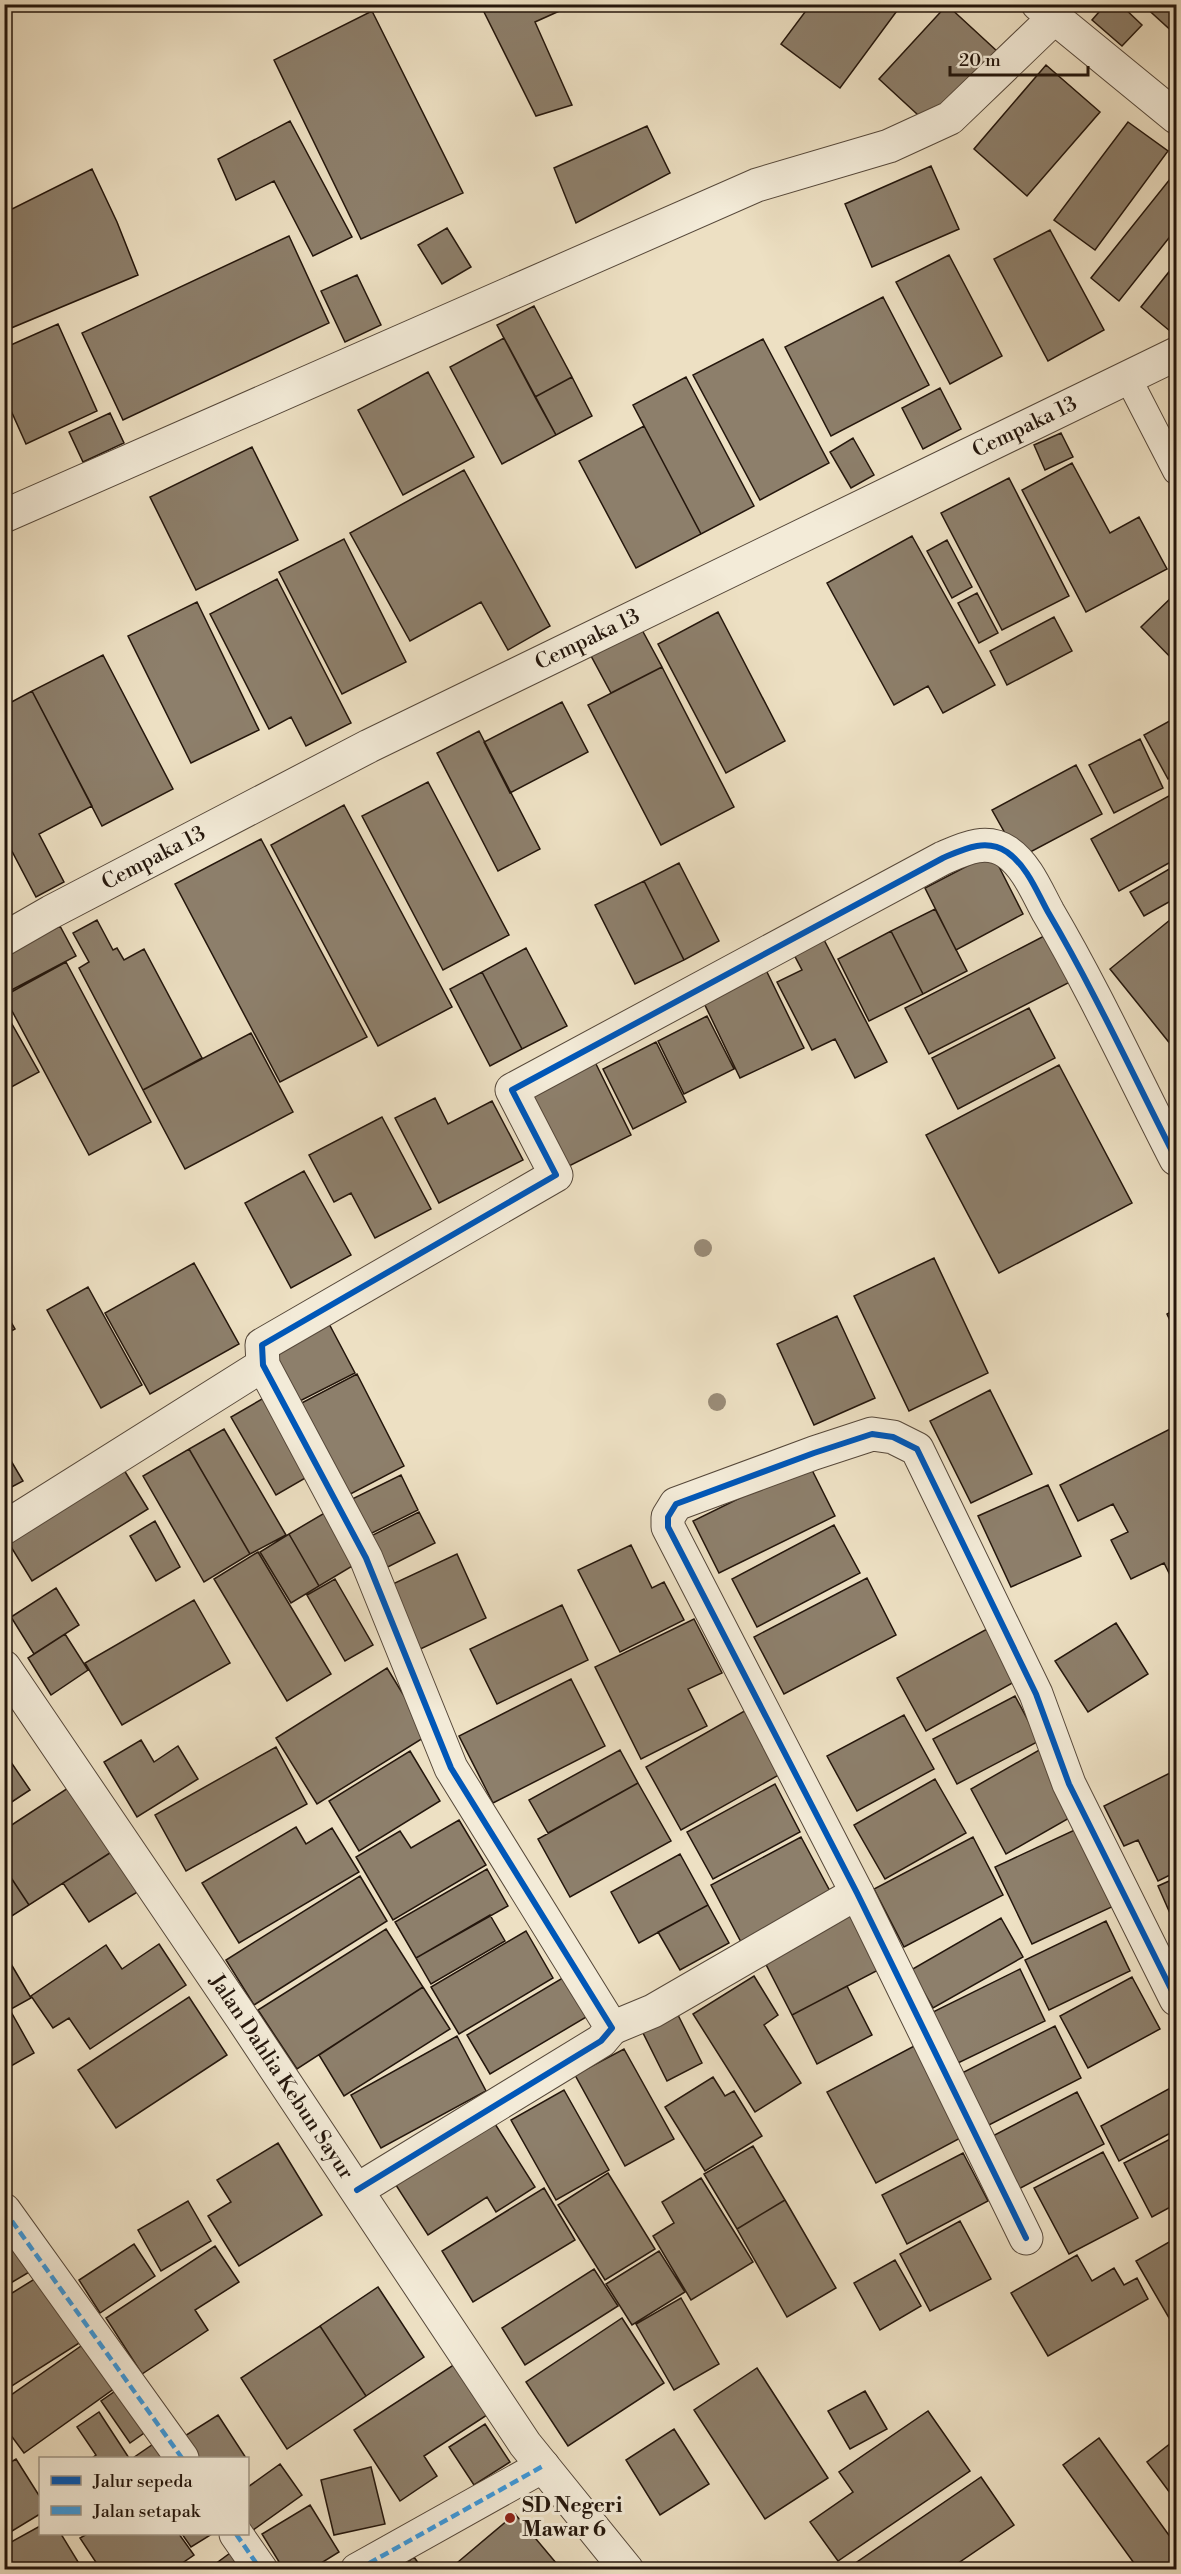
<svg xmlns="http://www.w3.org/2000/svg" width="1181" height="2574" font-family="'Libre Bodoni',serif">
	<rect width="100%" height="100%" fill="#ede0c3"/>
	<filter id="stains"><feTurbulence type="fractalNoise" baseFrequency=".00333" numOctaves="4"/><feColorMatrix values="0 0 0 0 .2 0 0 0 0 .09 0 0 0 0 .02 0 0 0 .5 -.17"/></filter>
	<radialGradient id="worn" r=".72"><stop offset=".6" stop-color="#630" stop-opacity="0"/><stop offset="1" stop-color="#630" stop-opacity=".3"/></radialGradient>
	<path fill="#8d7f6b" stroke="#24160c" stroke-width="1.5" d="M480 4H575L535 22 572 105 536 116Z
		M811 4H902L840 88 781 44Z
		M1106 4H1120L1142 25 1122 46 1092 20Z
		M1142 4H1176V35Z
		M947 5 998 52 930 126 879 79Z
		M372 11 463 193 361 239 274 60Z
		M1046 65 1100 112 1027 196 974 149Z
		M290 121 352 237 313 256 274 181 236 200 218 159Z
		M1128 122 1168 151 1095 250 1054 220Z
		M647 126 670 173 576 223 554 168Z
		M931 166 959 229 872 267 845 204Z
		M92 169 117 222 138 275 4 331V213Z
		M1174 174 1176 176V229L1119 301 1091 278Z
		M447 228 471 267 442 284 418 245Z
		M1050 230 1104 330 1048 361 994 259Z
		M289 236 329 323 123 420 82 333Z
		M949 255 1002 356 950 384 896 282Z
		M1176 263V336L1141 307Z
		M357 275 381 325 345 342 321 291Z
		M883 297 929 385 831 436 785 347Z
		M534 306 572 377 535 397 497 325Z
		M58 324 97 411 26 444 4 395V348Z
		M504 338 556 435 502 464 450 367Z
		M763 339 829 463 760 500 693 375Z
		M428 372 474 457 403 495 358 410Z
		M572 377 592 416 556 435 535 397Z
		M686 377 754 506 701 534 633 405Z
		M940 388 961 429 923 449 902 408Z
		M110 413 124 443 83 462 69 432Z
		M644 426 701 534 636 568 579 461Z
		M1061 433 1073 457 1045 470 1034 445Z
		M853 438 874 475 851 488 830 452Z
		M252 447 298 540 196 590 150 497Z
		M1072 463 1110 533 1139 517 1167 569 1086 612 1022 490Z
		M464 470 550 626 508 650 481 602 410 641 350 533Z
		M1009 478 1069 596 1002 630 941 513Z
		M912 536 995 685 943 713 928 686 894 705 827 583Z
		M344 539 406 662 342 694 279 572Z
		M947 540 972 587 952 598 927 551Z
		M277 579 351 723 306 746 291 717 269 729 210 614Z
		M977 593 998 633 979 643 958 603Z
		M1176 593V663L1141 627Z
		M197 602 259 730 191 763 128 636Z
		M718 612 785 741 726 773 658 644Z
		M1054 617 1072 651 1007 685 990 651Z
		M641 628 662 667 611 693 590 654Z
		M103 655 173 789 102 826 32 691Z
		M662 667 734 807 661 845 588 705Z
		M32 691 92 806 39 834 64 882 36 897 4 836V706Z
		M562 702 588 752 510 793 484 742Z
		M1175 718 1176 774 1168 779 1144 735Z
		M479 731 540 849 498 871 437 753Z
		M1140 739 1163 788 1114 813 1089 765Z
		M1076 765 1102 814 1019 858 992 810Z
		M428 782 509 935 443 970 362 816Z
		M1176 792V859L1119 891 1091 839Z
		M344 805 452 1007 378 1046 271 845Z
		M261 839 367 1037 280 1082 175 884Z
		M992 853 1023 914 956 950 925 888Z
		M679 863 719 941 684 960 644 881Z
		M1176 865V898L1144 916 1130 892Z
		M644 881 684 960 635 984 595 905Z
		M935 909 967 971 923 994 891 931Z
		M1176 915V1051L1110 969Z
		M97 920 113 950 117 948 124 960 144 949 202 1058 143 1090 79 968 89 962 73 933Z
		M60 926 76 956 4 994V955Z
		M891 931 923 994 869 1021 838 959Z
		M821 934 887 1062 855 1078 835 1039 812 1050 777 982 802 970 791 949Z
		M1046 935 1070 982 929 1054 905 1008Z
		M526 948 567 1026 522 1049 482 972Z
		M66 962 151 1122 89 1155 4 996Z
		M766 970 804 1048 740 1078 703 1001Z
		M482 972 522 1049 490 1066 450 989Z
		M1029 1008 1055 1058 958 1109 932 1058Z
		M4 1010 39 1072 4 1091Z
		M707 1016 734 1069 684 1094 658 1041Z
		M251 1033 293 1112 185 1169 143 1090Z
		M656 1042 686 1102 633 1129 603 1069Z
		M595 1062 631 1135 565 1168 528 1096Z
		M1059 1065 1132 1203 999 1273 926 1135Z
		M435 1098 448 1124 492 1101 523 1160 439 1203 395 1118Z
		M382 1117 431 1209 375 1238 351 1193 334 1202 309 1155Z
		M304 1171 351 1255 291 1288 245 1203Z
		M934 1258 988 1373 909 1411 854 1296Z
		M194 1263 239 1344 150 1394 105 1313Z
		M88 1287 142 1385 101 1408 47 1310Z
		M1176 1309V1333L1167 1314Z
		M4 1310 15 1329 4 1335Z
		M837 1316 875 1398 814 1425 777 1344Z
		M327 1320 355 1373 296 1403 268 1350Z
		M357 1374 404 1466 339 1500 292 1408Z
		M990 1390 1032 1474 971 1503 930 1421Z
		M269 1395 314 1473 276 1495 231 1417Z
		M1174 1427 1176 1431V1582L1174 1583 1164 1563 1131 1579 1111 1540 1128 1532 1113 1504 1078 1521 1060 1485Z
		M224 1429 286 1535 250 1554 189 1449Z
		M4 1449 23 1481 4 1491Z
		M189 1449 250 1554 204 1582 143 1476Z
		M809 1464 835 1516 719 1573 693 1521Z
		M124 1470 148 1509 32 1581 8 1542Z
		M401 1475 418 1510 362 1538 344 1503Z
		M1048 1485 1081 1556 1011 1587 978 1516Z
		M333 1508 364 1559 319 1586 289 1534Z
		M419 1512 435 1543 378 1572 363 1540Z
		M155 1521 180 1567 156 1581 130 1536Z
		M834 1525 860 1573 757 1627 732 1579Z
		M289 1534 319 1586 291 1603 260 1552Z
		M631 1545 652 1588 664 1582 684 1620 620 1652 578 1570Z
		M258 1552 331 1674 287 1701 214 1579Z
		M457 1554 486 1618 412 1653 382 1589Z
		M867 1578 896 1635 784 1694 754 1637Z
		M335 1579 373 1645 345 1661 307 1595Z
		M56 1588 79 1625 34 1654 11 1617Z
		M194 1600 230 1663 122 1725 85 1663Z
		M562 1605 588 1660 497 1704 470 1649Z
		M694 1619 722 1673 688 1689 707 1726 641 1759 595 1667Z
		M1116 1623 1148 1674 1088 1712 1055 1661Z
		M987 1629 1016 1681 926 1731 897 1678Z
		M65 1634 88 1670 51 1695 28 1658Z
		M387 1668 428 1735 317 1804 276 1738Z
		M571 1679 605 1746 493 1803 459 1736Z
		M1015 1696 1039 1741 957 1784 933 1739Z
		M748 1709 784 1772 681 1830 646 1767Z
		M904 1715 934 1769 857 1811 827 1756Z
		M141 1740 154 1762 178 1746 198 1779 137 1817 104 1762Z
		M276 1747 307 1804 186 1871 155 1815Z
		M1041 1749 1078 1813 1006 1854 971 1789Z
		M620 1750 638 1783 548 1833 529 1800Z
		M410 1751 440 1801 359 1851 329 1801Z
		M4 1752 30 1790 4 1807Z
		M1176 1770V1872L1158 1881 1138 1840 1124 1846 1104 1806Z
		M935 1779 966 1833 885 1879 854 1825Z
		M638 1783 671 1841 570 1897 538 1839Z
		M775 1784 800 1832 713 1879 687 1832Z
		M71 1786 113 1851 29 1905 4 1867V1830Z
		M459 1820 486 1865 393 1920 356 1857 400 1831 411 1848Z
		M296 1827 306 1844 332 1828 359 1872 239 1943 202 1883Z
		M1079 1828 1116 1905 1032 1944 995 1867Z
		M801 1837 831 1893 741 1942 711 1885Z
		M973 1837 1003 1895 904 1947 874 1889Z
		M113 1851 139 1891 89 1922 63 1883Z
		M680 1854 708 1905 639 1943 611 1892Z
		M4 1867 29 1905 4 1921Z
		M487 1869 508 1906 416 1958 395 1922Z
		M360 1876 387 1921 254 2005 226 1960Z
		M1176 1878V1927L1158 1886Z
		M708 1905 729 1943 680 1970 658 1932Z
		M852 1907 884 1967 792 2015 761 1955Z
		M490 1915 505 1941 431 1984 416 1958Z
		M1001 1918 1023 1957 933 2008 911 1970Z
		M1106 1921 1130 1971 1049 2010 1025 1960Z
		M386 1929 423 1987 297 2069 258 2010Z
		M526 1931 553 1978 459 2034 431 1987Z
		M159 1944 186 1985 90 2049 69 2018 53 2028 31 1996 106 1945 122 1969Z
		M4 1952 31 1998 4 2013Z
		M1020 1969 1045 2021 958 2063 933 2012Z
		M571 1973 593 2013 490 2074 467 2035Z
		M754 1976 778 2015 764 2025 801 2083 755 2112 693 2014Z
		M1132 1977 1160 2029 1088 2068 1060 2016Z
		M847 1986 872 2035 817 2064 792 2015Z
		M423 1987 450 2029 344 2096 319 2055Z
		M189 1997 227 2055 116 2128 78 2070Z
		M10 2010 34 2053 4 2070V2013Z
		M676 2011 702 2063 667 2081 641 2029Z
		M1055 2026 1081 2078 985 2127 958 2075Z
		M457 2036 486 2091 381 2148 351 2095Z
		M918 2044 966 2135 876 2183 827 2092Z
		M624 2049 674 2139 625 2166 575 2075Z
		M713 2077 725 2096 734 2091 762 2136 705 2171 665 2107Z
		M1174 2086 1176 2090V2130L1119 2161 1101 2126Z
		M564 2090 609 2170 556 2200 511 2120Z
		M1077 2092 1104 2144 1013 2192 985 2140Z
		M490 2116 535 2187 496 2212 487 2197 428 2235 392 2179Z
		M1176 2136V2204L1152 2217 1124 2163Z
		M278 2143 322 2215 239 2266 208 2216 231 2202 217 2180Z
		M753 2146 785 2200 737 2229 704 2174Z
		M1103 2152 1138 2218 1069 2254 1034 2188Z
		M963 2153 988 2201 907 2244 882 2195Z
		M608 2173 655 2249 605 2280 558 2205Z
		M701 2178 753 2262 691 2300 653 2236 674 2223 662 2202Z
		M544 2188 575 2240 473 2302 442 2251Z
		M785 2200 836 2288 787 2317 737 2229Z
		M188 2201 211 2241 161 2271 138 2230Z
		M960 2221 991 2279 930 2311 900 2254Z
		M4 2231 31 2271 4 2287Z
		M1176 2238V2330L1136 2261Z
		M134 2244 155 2276 100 2313 79 2280Z
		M215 2246 239 2282 195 2310 208 2330 142 2374 106 2318Z
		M659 2251 685 2292 632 2325 606 2284Z
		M1077 2255 1092 2281 1114 2268 1124 2285 1137 2278 1148 2299 1048 2356 1011 2293Z
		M895 2260 921 2306 880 2330 854 2283Z
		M594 2269 618 2306 525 2365 502 2328Z
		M41 2275 84 2340 4 2391V2298Z
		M378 2287 424 2357 366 2396 320 2326Z
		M681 2298 719 2364 674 2390 636 2324Z
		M622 2318 664 2383 568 2446 526 2382Z
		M320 2326 366 2396 287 2449 241 2378Z
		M91 2339 122 2383 24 2453 4 2426V2400Z
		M455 2364 487 2415 424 2456 437 2476 400 2501 354 2430Z
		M757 2368 828 2478 765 2519 694 2410Z
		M124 2385 154 2426 130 2443 101 2401Z
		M865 2391 887 2429 850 2449 828 2411Z
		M928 2411 970 2471 838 2561 810 2522 853 2492 839 2472Z
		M99 2412 129 2458H92L96 2455 77 2427Z
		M218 2415 246 2458H193L180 2439Z
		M485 2424 510 2462 474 2485 449 2447Z
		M674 2429 709 2484 660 2515 626 2460Z
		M162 2438 175 2458H133Z
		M1099 2438 1176 2545V2570H1139L1063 2465Z
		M1176 2439V2501L1147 2462Z
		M16 2459 40 2497V2514L4 2536V2466Z
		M280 2464 302 2495 249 2533 248 2487Z
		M371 2467 385 2524 334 2535 321 2480Z
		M981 2477 1014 2525 948 2570H857L854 2564Z
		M310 2505 339 2552 310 2570H284L262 2534Z
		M515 2514 562 2570H464L458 2562Z
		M40 2526V2534H61L83 2570H4V2546Z
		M87 2534H179L194 2555 172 2570H101L80 2538Z
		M182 2534H212L191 2547Z
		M237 2548 253 2570H207Z
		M414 2557 423 2570H398Z"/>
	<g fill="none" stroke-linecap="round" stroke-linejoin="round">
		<defs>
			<path id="service" d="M1128 378 1176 471"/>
			<g id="minor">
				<path d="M4 516 757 185 889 146 950 118 1054 18"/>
				<path id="s1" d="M4 939 51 912 369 746 1176 354"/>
				<path d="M4 1528 263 1365"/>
				<path id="s2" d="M4 1667 242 2018 525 2444 627 2570"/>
				<path d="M612 2028 653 2011 857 1893"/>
				<path d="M357 2190 601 2041 612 2028 451 1768 366 1558 263 1365 262 1345 556 1175 512 1090 943 858C964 849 986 838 1007 852 1027 866 1037 892 1048 912 1095 992 1134 1077 1176 1159"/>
				<path d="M4 2210 182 2458"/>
				<path d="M1026 2238 857 1893 668 1527V1517L676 1504 814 1453 872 1434 893 1437 917 1449 1036 1694 1069 1784 1176 1999"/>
				<path d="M236 2534 261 2570"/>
				<path d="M357 2570 543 2466"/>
			</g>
			<path id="tertiary" d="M1038 4 1176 117"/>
		</defs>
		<use href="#service" stroke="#56483a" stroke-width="28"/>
		<use href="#minor" stroke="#56483a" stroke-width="35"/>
		<use href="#tertiary" stroke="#56483a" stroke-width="35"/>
		<use href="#service" stroke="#f3ebd8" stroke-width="26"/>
		<use href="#minor" stroke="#f3ebd8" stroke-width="33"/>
		<use href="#tertiary" stroke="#f3ebd8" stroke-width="33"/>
		<path stroke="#3c9ade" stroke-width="4.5" stroke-dasharray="9 4.5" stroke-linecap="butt" d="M4 2210 182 2458
			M236 2534 261 2570
			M357 2570 543 2466"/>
		<defs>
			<path id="cycleway" d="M357 2190 601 2041 612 2028 451 1768 366 1558 263 1365 262 1345 556 1175 512 1090 943 858C964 849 986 838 1007 852 1027 866 1037 892 1048 912 1095 992 1134 1077 1176 1159
				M1026 2238 857 1893 668 1527V1517L676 1504 814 1453 872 1434 893 1437 917 1449 1036 1694 1069 1784 1176 1999"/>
		</defs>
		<use href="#cycleway" stroke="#f3ebd8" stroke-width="10"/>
		<use href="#cycleway" stroke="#0057b8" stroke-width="6"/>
	</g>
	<g fill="#9a8c78">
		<circle cx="703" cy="1248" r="9"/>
		<circle cx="717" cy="1402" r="9"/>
	</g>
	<circle fill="#8f2418" stroke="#f3ebd8" stroke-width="2" cx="510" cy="2518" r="6"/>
	<g text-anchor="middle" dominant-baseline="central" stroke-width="6" stroke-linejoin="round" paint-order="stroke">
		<g font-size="21" fill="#24160c" stroke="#f3ebd8">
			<text stroke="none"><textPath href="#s1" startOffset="1142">Cempaka 13</textPath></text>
			<text stroke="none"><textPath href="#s1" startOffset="656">Cempaka 13</textPath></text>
			<text stroke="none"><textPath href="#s1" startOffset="170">Cempaka 13</textPath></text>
			<text stroke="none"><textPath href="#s2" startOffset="495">Jalan Dahlia Kebun Sayur</textPath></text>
		</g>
		<g font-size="21" font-weight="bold" fill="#24160c" stroke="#f3ebd8" text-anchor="start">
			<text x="522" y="2506">SD Negeri<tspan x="522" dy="24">Mawar 6</tspan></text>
		</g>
	</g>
	<rect width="1181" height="2574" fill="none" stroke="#ede0c3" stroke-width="24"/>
	<rect x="6" y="6" width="1169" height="2562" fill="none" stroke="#24160c" stroke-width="3"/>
	<rect x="12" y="12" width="1157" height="2550" fill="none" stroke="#24160c" stroke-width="1.5"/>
	<rect x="39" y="2457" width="210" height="78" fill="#f3ebd8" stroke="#a09686" stroke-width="1.5"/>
	<rect x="51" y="2476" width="30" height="9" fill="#0057b8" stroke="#a09686" stroke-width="1.5"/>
	<text x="93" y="2487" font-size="18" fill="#24160c">Jalur sepeda</text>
	<rect x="51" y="2506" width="30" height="9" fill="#3c9ade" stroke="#a09686" stroke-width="1.5"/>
	<text x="93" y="2517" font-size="18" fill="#24160c">Jalan setapak</text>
	<path d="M950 66v9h138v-9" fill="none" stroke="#24160c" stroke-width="3"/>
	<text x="959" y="66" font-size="18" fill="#24160c" stroke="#f3ebd8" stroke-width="4.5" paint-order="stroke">20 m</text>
	<rect width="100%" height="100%" filter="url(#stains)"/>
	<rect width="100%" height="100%" fill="url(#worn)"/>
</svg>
